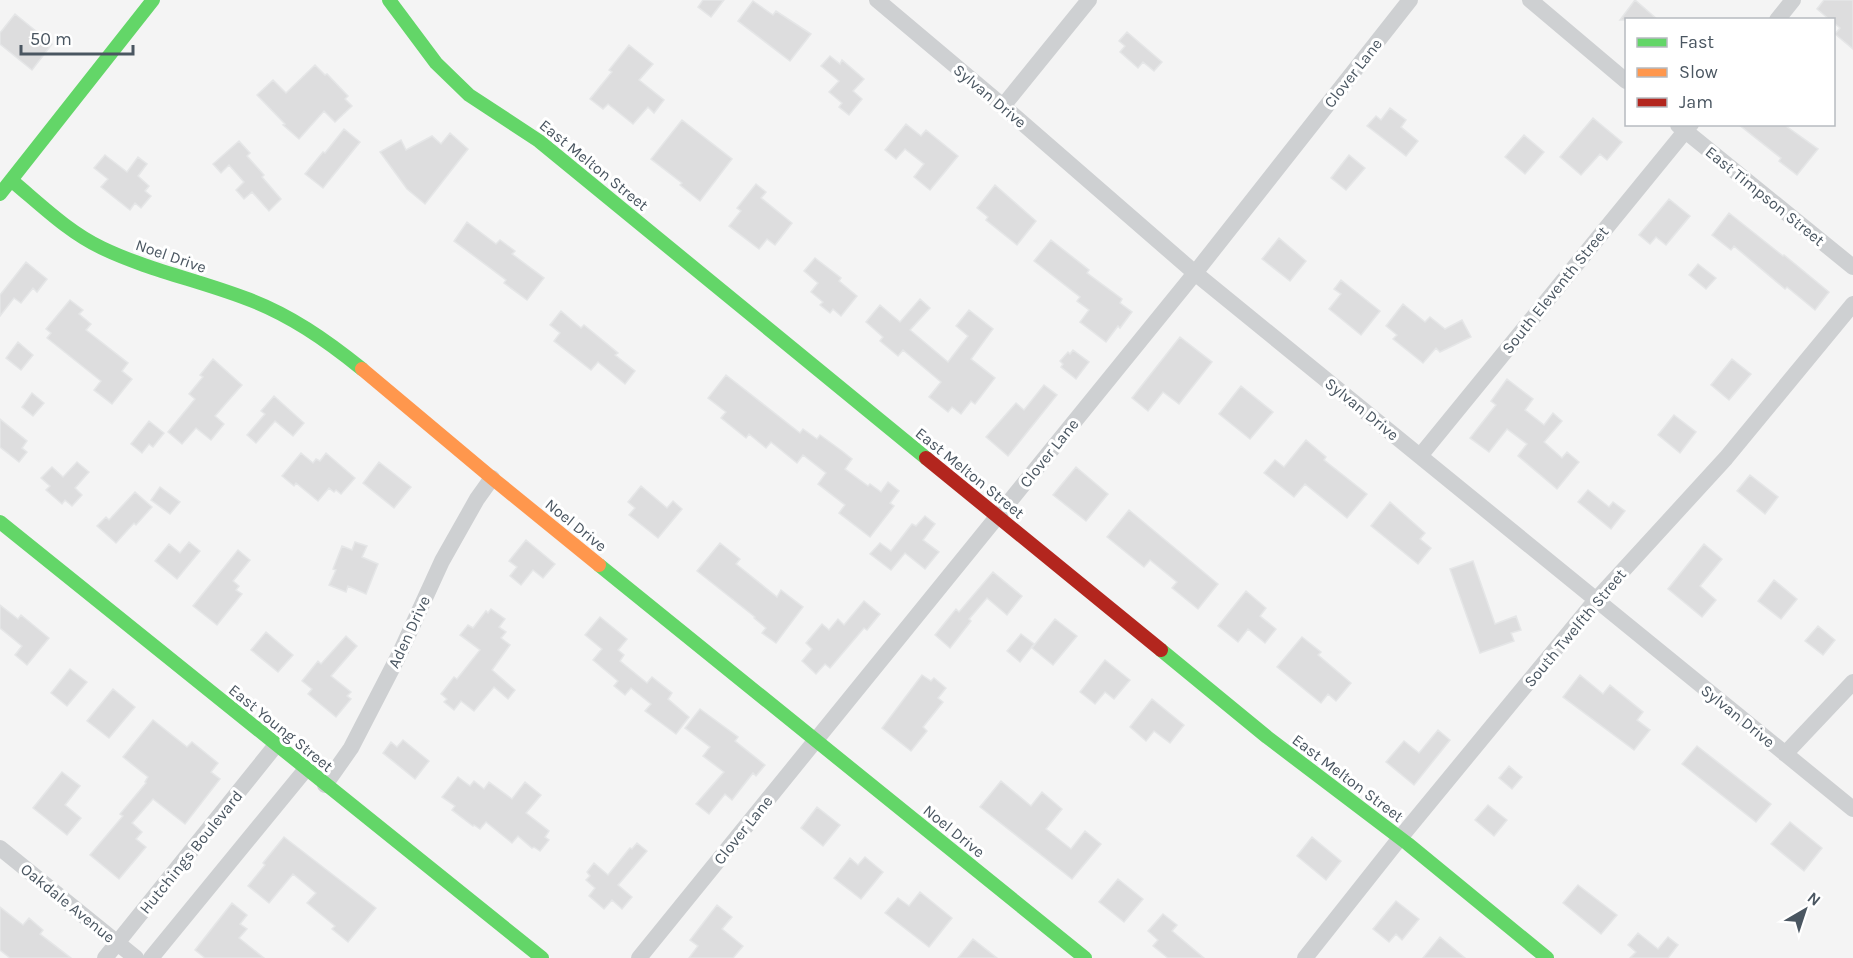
<svg xmlns="http://www.w3.org/2000/svg" width="1853" height="958" font-family="Karla,sans-serif">
	<rect width="100%" height="100%" fill="#f4f4f4"/>
	<path fill="#ddddde" stroke="#e5e6e7" stroke-width="1.5" d="M703 0H724L711 17 698 7Z
		M1635 0 1658 20H1620Z
		M1824 0H1853V49L1835 34 1840 28 1833 22V20H1830L1817 9Z
		M753 1 773 15 776 11 811 34 790 61 738 21Z
		M15 14 52 44 32 70 0 44V33Z
		M1127 32 1162 62 1154 71 1143 62 1138 68 1120 52 1125 46 1119 41Z
		M629 45 653 64 639 80 664 100 654 113 648 107 633 124 608 104 603 109 590 99 612 72 609 70Z
		M830 56 840 64 842 60 864 79 853 91 862 99 849 115 839 107 842 103 829 92 839 81 821 66Z
		M315 65 325 75 327 74 348 96 345 99 352 106 335 122 324 111 299 139 283 125 285 124 257 95 273 80 286 93Z
		M1390 108 1406 120 1401 127 1418 141 1406 156 1367 126 1376 116 1381 120Z
		M1593 118 1622 142 1607 160 1600 154 1581 175 1560 157Z
		M682 120 732 159 700 201 680 185 682 183 651 159Z
		M906 124 921 136 926 130 958 156 930 190 914 177 924 164 905 149 896 159 885 150Z
		M1738 124H1783L1818 149 1797 175 1779 161 1781 158Z
		M344 129 360 142 323 188 305 174 323 152 325 153Z
		M450 133 468 149 425 204 407 189 380 152 401 140 406 150 432 136 441 144Z
		M1524 135 1544 152 1525 174 1505 157Z
		M239 141 250 153 247 156 264 175 262 177 281 199 269 211 252 192 244 199 236 190 244 182 229 165 221 173 213 164Z
		M105 155 127 172 138 157 147 164 138 176 149 186 145 191 151 196 141 208 135 203 130 210 101 187 108 179 94 168Z
		M1349 155 1365 168 1346 190 1331 178Z
		M756 184 766 192 761 198 792 223 775 245 767 239 759 249 729 226 741 211 737 208Z
		M995 185 1036 221 1017 245 986 220 988 217 977 208Z
		M1669 199 1690 216 1666 245 1656 237 1650 244 1639 235Z
		M1729 213 1783 256 1784 255 1829 292 1815 310 1787 287 1785 289 1734 246 1731 250 1712 235Z
		M467 222 496 244 500 240 515 251 512 254 544 278 527 300 504 283 506 280 454 241Z
		M1279 238 1306 261 1290 281 1262 259Z
		M1051 240 1089 270 1087 273 1122 299 1120 303 1132 312 1120 328 1118 326 1106 342 1080 322 1089 310 1077 301 1080 297 1034 261Z
		M815 258 841 278 839 281 857 296 841 316 833 309 830 313 820 305 823 302 811 292 818 283 804 271Z
		M26 262 47 279 37 292 33 288 21 303 14 298 0 316V295Z
		M1698 264 1716 278 1706 289 1689 275Z
		M1341 280 1380 311 1361 335 1329 309 1341 294 1334 289Z
		M920 299 930 308 910 330 948 362 968 336 956 326 969 310 993 329 971 359 995 378 975 404 971 401 961 414 952 407 948 412 929 397 941 382 903 350 898 356 880 341 883 337 866 322 880 305 900 322Z
		M70 300 83 310 79 314 91 324 86 330 128 363 122 371 132 379 112 404 94 390 101 381 47 338 51 333 46 329Z
		M1403 304 1425 322 1430 317 1445 329 1462 320 1471 337 1440 352 1436 348 1423 363 1393 339 1397 335 1386 326Z
		M561 311 581 328 584 325 618 353 615 355 635 371 625 384 598 362 591 370 554 341 560 333 550 325Z
		M1180 337 1212 362 1179 404 1163 392 1148 411 1132 398Z
		M18 342 33 355 21 370 6 358Z
		M1073 350 1089 362 1076 379 1061 367 1063 364 1060 361 1068 352 1070 354Z
		M213 359 242 385 215 416 224 424 211 440 196 428 182 444 168 432 195 399 189 394 203 377 200 375Z
		M1732 359 1751 374 1729 400 1711 385Z
		M726 375 800 433 803 429 817 439 820 435 842 451 852 459 845 469 868 486 870 484 881 492 888 482 899 491 890 503 894 506 870 537 839 513 845 505 818 484 826 473 803 455 797 463 771 442 766 448 749 434 746 438 721 418 726 412 708 398Z
		M1507 379 1533 399 1525 410 1544 425 1553 413 1562 421 1544 442 1562 458 1567 452 1579 462 1557 489 1518 456 1527 444 1507 429 1489 452 1470 438 1496 405 1491 401Z
		M1044 385 1057 395 1008 456 986 437 1016 403 1024 410Z
		M1241 386 1273 412 1250 439 1219 414Z
		M32 393 44 403 33 416 22 407Z
		M274 396 304 423 293 436 275 421 256 443 247 435 265 414 261 411Z
		M1674 415 1696 432 1680 453 1658 435Z
		M0 419 27 441 22 448 27 452 19 462 0 447Z
		M149 421 164 433 153 447 149 444 142 453 131 444Z
		M1306 440 1326 457 1324 460 1367 494 1347 518 1305 484 1294 497 1264 473 1275 460 1284 467Z
		M301 453 313 463 316 459 320 461 326 453 355 478 341 494 336 490 334 492 329 488 318 501 296 483 294 486 282 476Z
		M77 462 89 472 75 488 82 495 72 506 65 500 62 504 46 490 50 486 41 478 52 467 63 477Z
		M379 462 411 487 394 508 363 483Z
		M1076 467 1108 494 1086 521 1053 495Z
		M1750 475 1778 497 1765 514 1737 491Z
		M641 486 667 508 673 501 682 509 658 538 629 515 635 508 628 502Z
		M160 487 180 502 170 514 151 500Z
		M1588 490 1609 507 1613 502 1625 511 1611 529 1578 502Z
		M135 492 152 507 136 525 134 523 116 543 97 526 106 517 109 520Z
		M1390 502 1425 533 1420 539 1431 548 1418 564 1371 526Z
		M1129 510 1218 584 1198 609 1172 588 1177 582 1150 560 1144 567 1107 537Z
		M925 516 935 524 923 540 939 552 925 569 905 553 891 570 870 554 880 543 891 551 912 524 916 526Z
		M526 540 555 564 543 578 533 570 521 585 510 576 517 567 509 561Z
		M189 542 200 551 177 579 155 561 169 544 180 553Z
		M355 542 367 546 362 557 378 564 366 594 348 586 346 592 329 585 336 570 333 569 342 546 352 550Z
		M720 543 740 559 736 564 777 597 781 590 803 607 776 643 762 633 766 628 754 618 755 617 697 571Z
		M1704 544 1722 559 1700 586 1716 600 1702 617 1668 589Z
		M238 550 250 560 233 581 239 586 236 590 242 594 217 625 193 606Z
		M1473 561 1495 624 1516 616 1521 630 1511 633 1514 641 1480 653 1450 569Z
		M993 572 1022 596 1007 615 987 598 969 619 971 621 950 648 935 635 956 609 959 612Z
		M1774 580 1797 599 1781 619 1758 601Z
		M1246 591 1266 608 1260 616 1276 629 1265 643 1248 629 1238 642 1218 626Z
		M864 601 880 614 867 630 864 628 830 668 825 664 816 674 802 661 812 649 806 643 822 624 829 630 838 619 844 625Z
		M0 605 18 619 21 615 49 638 27 665 15 655 22 646 0 628Z
		M491 609 505 619 499 627 506 632 501 638 510 645 492 670 515 690 508 699 494 687 474 711 461 701 454 710 444 702 447 699 441 694 454 677 457 679 480 650 460 635 468 625 473 628 486 611 488 613Z
		M600 617 627 639 618 650 624 655 620 661 647 683 652 677 672 693 668 699 689 717 676 734 645 711 651 704 631 688 625 695 614 686 618 681 593 660 602 649 585 635Z
		M1055 619 1077 636 1053 665 1032 648Z
		M1818 626 1835 640 1823 655 1805 641Z
		M266 632 293 655 278 672 251 650Z
		M1021 634 1034 644 1020 662 1007 651Z
		M346 636 357 646 331 676 351 692 347 696 351 699 336 717 308 694 312 689 302 681 318 661 321 664Z
		M1302 637 1321 652 1318 655 1351 683 1336 701 1328 694 1321 703 1277 667Z
		M1105 660 1130 680 1114 699 1105 692 1095 704 1080 692Z
		M70 669 87 682 67 706 51 693Z
		M922 675 931 681 934 678 946 688 938 698 943 702 923 727 927 731 911 751 882 728Z
		M1580 675 1603 694 1610 685 1643 712 1637 720 1650 730 1634 750 1563 697Z
		M113 689 135 707 109 738 87 721Z
		M1152 699 1184 725 1170 743 1154 731 1146 741 1130 727Z
		M700 709 738 737 735 741 765 765 756 776 753 773 732 800 725 794 709 814 696 804 724 772 703 756 710 747 685 728Z
		M153 720 187 747 192 742 218 763 211 772 220 779 185 824 153 799 132 823 142 832 136 839 146 847 119 879 90 855 123 816 120 814 146 783 145 782 148 777 123 757Z
		M1438 730 1450 740 1414 785 1386 762 1404 741 1419 753Z
		M403 740 429 761 415 779 383 753 391 742 397 747Z
		M1697 746 1771 804 1756 822 1682 764Z
		M1509 766 1522 777 1512 789 1499 778Z
		M62 772 80 786 65 805 81 818 67 835 33 808Z
		M458 777 470 786 474 781 484 789 489 782 512 799 525 782 541 795 526 813 549 831 545 837 549 840 540 851 534 847 532 848 518 836 512 843 486 822 480 829 474 825 473 826 452 810 455 806 442 797Z
		M1001 781 1031 806 1042 792 1062 809 1046 829 1071 849 1085 831 1101 844 1072 879 980 807Z
		M1488 805 1507 820 1494 836 1475 820Z
		M817 807 840 825 823 846 801 828Z
		M1790 822 1822 848 1804 871 1771 844Z
		M284 837 376 908 348 942 332 929 335 926 307 903 316 893 293 874 269 903 248 886 265 865 263 863Z
		M1312 837 1341 861 1326 880 1297 856Z
		M637 843 647 851 618 885 632 897 622 909 612 900 604 909 589 896 595 888 586 880 590 876 587 872 594 863 608 875 630 848 632 849Z
		M865 857 883 872 861 899 834 878 850 858 858 865Z
		M1118 879 1143 899 1124 922 1099 902Z
		M1578 885 1617 915 1601 934 1563 903Z
		M920 892 952 918 929 947 885 913 898 898 909 906Z
		M1396 901 1419 919 1402 940 1396 934 1389 942 1373 929Z
		M232 903 247 915 240 924 247 929 239 938 264 958H205L195 950Z
		M717 905 732 917 722 929 743 946 733 958H689L698 946 690 940Z
		M0 907 23 925 29 918 43 930 40 934 71 958H10L0 950Z
		M1163 914 1177 925 1172 931 1204 958H1168L1153 946 1158 940 1148 931Z
		M1638 933 1658 949 1668 937 1678 945 1668 958H1630L1636 952 1628 945Z
		M1440 937 1465 958H1423Z
		M973 939 997 958H958Z"/>
	<g fill="none" stroke-linecap="round" stroke-linejoin="round">
		<path stroke="#ced0d2" stroke-width="16" d="M877 0 1003 106 1195 273 1853 809
			M1530 0 1626 81
			M1777 20 1793 0
			M1003 106 1089 0
			M1678 125 1853 267
			M1420 456 1691 124
			M1785 754 1853 682
			M325 785 351 748 399 655 442 561 477 499 492 478
			M0 848 136 958
			M105 958 276 745
			M151 958 306 769
			M639 958 1195 273 1410 0
			M1305 958 1400 838 1595 601 1726 458 1853 304"/>
		<path stroke="#63d668" stroke-width="14" d="M389 0 436 63 469 95 539 141 926 458
			M11 180C40 204 68 232 102 248 148 270 198 280 245 298 289 314 326 340 362 369
			M0 194 153 0
			M0 522 542 958
			M599 565 1085 958
			M1161 650 1267 737 1408 844 1547 958"/>
		<path stroke="#ff974d" stroke-width="14" d="M362 369 492 478 599 565"/>
		<path stroke="#b3261e" stroke-width="14" d="M926 458 1161 650"/>
	</g>
	<g text-anchor="middle" dominant-baseline="central" stroke-width="6" stroke-linejoin="round" paint-order="stroke">
		<g font-size="16" fill="#4a5661" stroke="#fff">
			<text transform="translate(1353 73) rotate(-52)">Clover Lane</text>
			<text transform="translate(990 96) rotate(40)">Sylvan Drive</text>
			<text transform="translate(594 165) rotate(39)">East Melton Street</text>
			<text transform="translate(1765 196) rotate(39)">East Timpson Street</text>
			<text transform="translate(171 256) rotate(19)">Noel Drive</text>
			<text transform="translate(1555 290) rotate(-51)">South Eleventh Street</text>
			<text transform="translate(1362 409) rotate(39)">Sylvan Drive</text>
			<text transform="translate(1049 453) rotate(-51)">Clover Lane</text>
			<text transform="translate(970 473) rotate(39)">East Melton Street</text>
			<text transform="translate(576 525) rotate(39)">Noel Drive</text>
			<text transform="translate(1575 628) rotate(-50)">South Twelfth Street</text>
			<text transform="translate(409 632) rotate(-65)">Aden Drive</text>
			<text transform="translate(1738 716) rotate(39)">Sylvan Drive</text>
			<text transform="translate(281 728) rotate(39)">East Young Street</text>
			<text transform="translate(1348 778) rotate(37)">East Melton Street</text>
			<text transform="translate(743 830) rotate(-51)">Clover Lane</text>
			<text transform="translate(954 831) rotate(39)">Noel Drive</text>
			<text transform="translate(191 852) rotate(-51)">Hutchings Boulevard</text>
			<text transform="translate(68 903) rotate(39)">Oakdale Avenue</text>
		</g>
	</g>
	<rect x="1625" y="18" width="210" height="108" fill="#ffffff" stroke="#b7bbc0" stroke-width="1.5"/>
	<rect x="1637" y="38" width="30" height="9" fill="#63d668" stroke="#b7bbc0" stroke-width="1.5"/>
	<text x="1679" y="48" font-size="18" fill="#4a5661">Fast</text>
	<rect x="1637" y="68" width="30" height="9" fill="#ff974d" stroke="#b7bbc0" stroke-width="1.5"/>
	<text x="1679" y="78" font-size="18" fill="#4a5661">Slow</text>
	<rect x="1637" y="98" width="30" height="9" fill="#b3261e" stroke="#b7bbc0" stroke-width="1.5"/>
	<text x="1679" y="108" font-size="18" fill="#4a5661">Jam</text>
	<g transform="translate(1805 910) rotate(39)" stroke="#ffffff" stroke-width="4.5" paint-order="stroke">
	<path d="M0-4.5L10 22L0 15L-10 22Z" fill="#4a5661"/>
	<text y="-9" font-size="16" font-weight="bold" text-anchor="middle" fill="#4a5661">N</text>
	</g>
	<path d="M21 45v9h112v-9" fill="none" stroke="#4a5661" stroke-width="3"/>
	<text x="30" y="45" font-size="18" fill="#4a5661" stroke="#ffffff" stroke-width="4.5" paint-order="stroke">50 m</text>
</svg>
